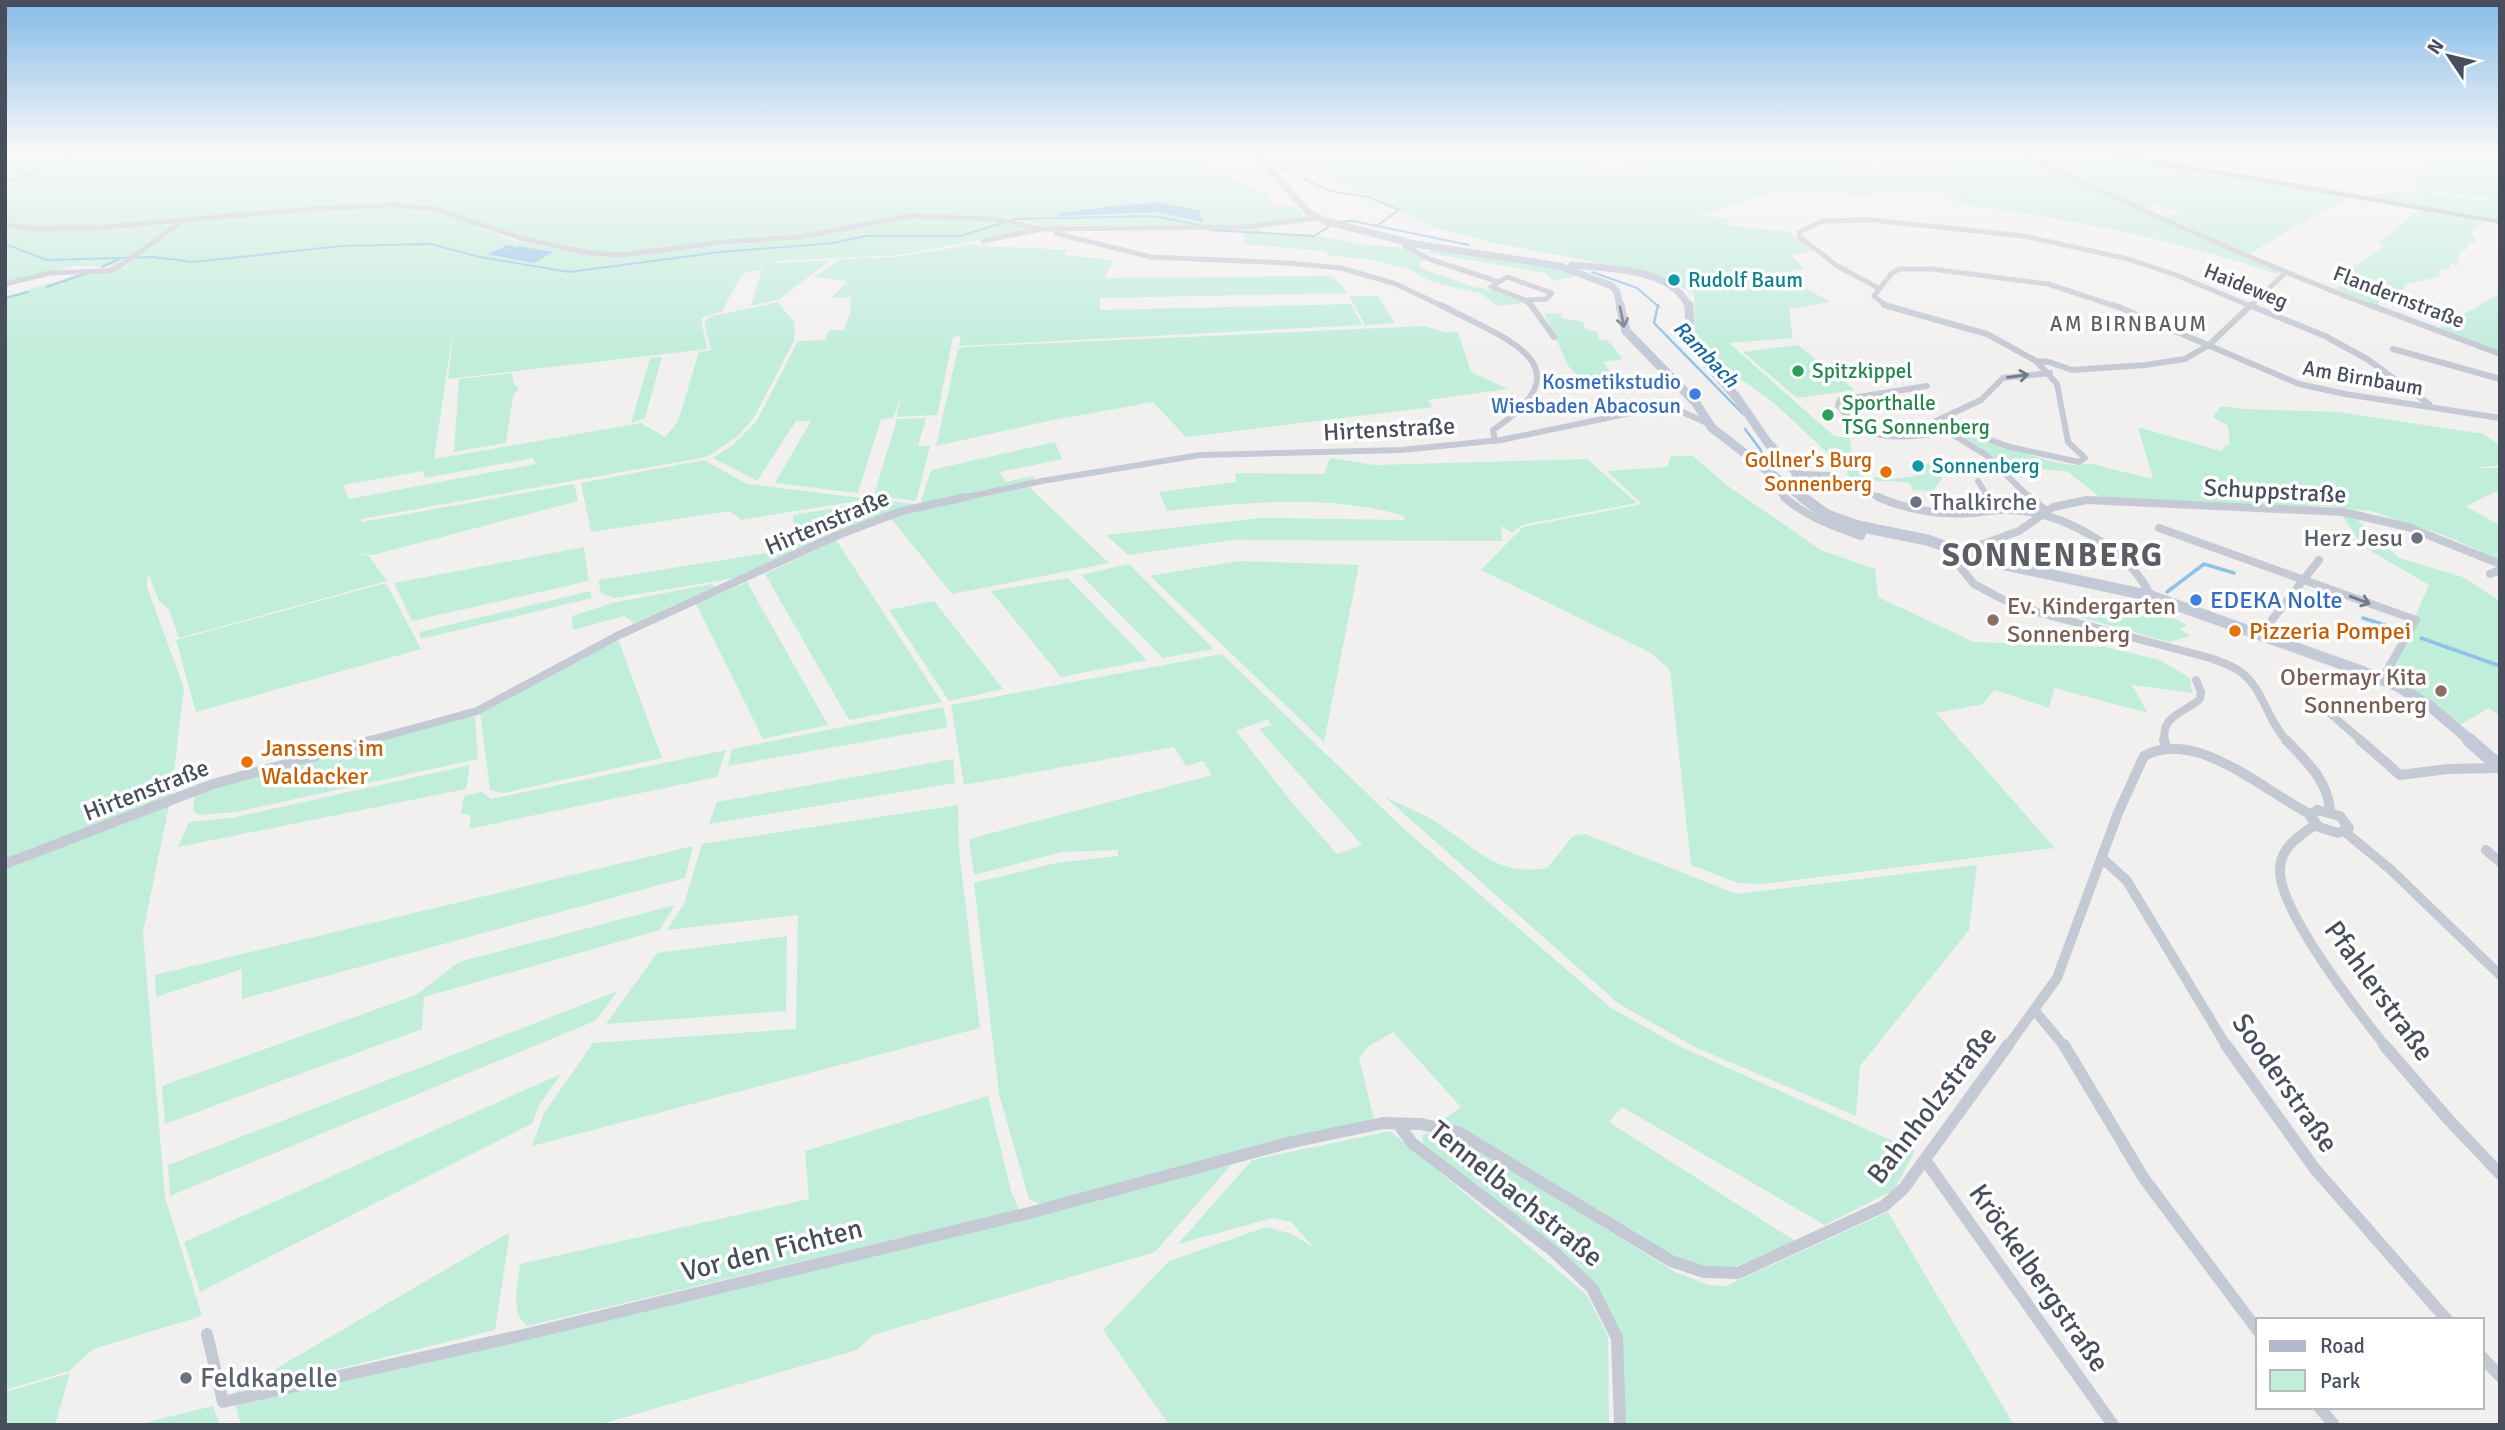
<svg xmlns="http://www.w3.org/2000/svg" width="2505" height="1430" font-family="Signika,sans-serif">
	<rect width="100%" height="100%" fill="#f2f0ef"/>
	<path fill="#c1eddb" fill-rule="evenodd" d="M5 153H1194L1196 163C1207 170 1218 172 1229 177 1241 182 1248 189 1262 190L1273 207 1295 206 1307 218 1247 225 1043 226 1016 218 924 215 804 235 652 251 603 253 525 239 420 204 49 228 5 223Z
		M1288 153H1585L1597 169 1634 171 1623 153H1843L1854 156 1819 159 1859 158 1876 165 1849 166 1860 172 1901 171 1935 161 1946 165 1975 157 1967 153H2014L2280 272 2276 274C2171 237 2064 219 1954 203L1964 192 1925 177 1959 194 1878 192 1871 196 1787 188 1700 215 1730 219 1727 225 1790 232 1814 251 1791 255 1804 268 1781 274 1830 302 1789 309 1793 338 1729 343 1834 436 1850 438 1853 465 1862 476 1895 479 1926 474 1923 465 1935 462 1942 479 1933 491 1912 490 1911 484C1888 477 1867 487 1845 474L1849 473 1775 404 1738 377 1724 373 1712 360 1695 333 1694 294 1662 277 1633 269 1494 243 1435 228 1360 191 1302 169 1289 171 1270 163 1290 158Z
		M1850 153H1951L1899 167Z
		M2022 153H2085L2185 168 2347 198 2247 255 2165 219 2181 211 2156 205 2143 207Z
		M2164 153 2239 154 2241 156 2232 161 2234 166 2244 171 2164 159Z
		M2429 153 2500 164V200L2414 189Z
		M2413 191 2500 202V221L2362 196Z
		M381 206 421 209 463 221 514 241 602 257 785 240 913 218 994 221 1033 230 899 255 774 261V263L831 260 778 300 751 306 762 269 742 274 722 311 701 318 707 349 448 379 453 330 434 459 641 423 665 437 678 421 699 352 711 350 704 321 712 316 778 302 795 323 794 341 753 419 737 437 706 457 361 519 362 522 574 484 578 501 373 555 356 553 369 556 387 581 179 638 169 610 159 601 148 573 147 587 184 688 171 796 143 932 165 1197 202 1316 93 1349 69 1371 5 1390V297L76 275 123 268 183 222ZM533 458 536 464 349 499 343 485 423 471 425 478Z
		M2420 210 2486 222 2473 230 2472 234 2477 242H2468L2466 250 2460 252 2457 257 2459 266 2451 264 2448 269 2438 270 2441 276 2405 285 2404 289 2397 291V296L2378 299 2379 306 2336 289 2359 274 2347 270 2385 246 2378 243Z
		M176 222 118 266H73L5 283V227L38 231Z
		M1259 228 1266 235H1314L1365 245 1404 248 1426 260 1420 263V268L1474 287 1507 293 1527 303 1497 306 1482 294 1433 282 1410 270 1375 260 1329 255 1325 251 1243 244 1245 234 1238 229Z
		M970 245 1067 250 1064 255 1113 260 1105 278 1333 276 1347 293 1100 298V310L1351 304 1362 325 959 346 961 336 953 337 937 415 896 417 903 393 893 418 881 419 858 493 775 483 811 421H796L757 481 713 458 733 445 756 422 798 341 825 340 829 330H843L850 314 851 297 831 298 848 281 814 277 841 259 897 257Z
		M1433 249 1536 263 1580 275 1553 281 1546 273 1428 253Z
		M2500 294V351L2439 328Z
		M1349 296H1378L1395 323 1365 325Z
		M1544 313 1563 314 1560 318 1583 322 1586 330 1597 331 1599 340H1607L1623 359 1603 362 1618 383 1587 388 1586 383 1569 367Z
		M1424 326 1445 332H1458L1471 372 1508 389 1428 400 1433 407 1186 437 1153 402 1048 421 936 446 958 349 964 347Z
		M1798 345 1855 390 1797 398 1743 352Z
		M662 357 645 418 631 423 650 358Z
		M512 373 514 384 519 388 513 396 506 443 454 452 459 379Z
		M2221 406 2245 409 2338 412 2484 434 2500 446V465L2477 468H2500V490L2465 506 2500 525V560L2446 536 2371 511 2321 506H2264L2101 498 2068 472 1997 464 1957 434 1963 432 2049 461 2072 465 2092 464 2153 479 2138 427 2221 451 2226 445H2230L2228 426 2213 417Z
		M926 418 918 446H930L916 501 874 495 897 419Z
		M1055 442 1062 459 1000 472 1006 482 1033 476 1036 481 925 504 921 502 931 470Z
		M1671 456H1693L1728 486 1821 550 1875 569 1878 597 1974 642 2106 647 2160 660 2190 678 2192 693 2132 685 2148 713 2054 688 2049 708 1994 690 1983 704 1936 713 2055 848 1761 884 1738 883 1691 865 1670 670 1651 653 1481 570 1523 527 1642 504 1607 471 1667 467Z
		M1330 458 1374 465 1587 459 1637 503 1522 525 1512 533 1501 526 1502 541 1233 540 1128 555 1106 535 1262 518 1405 520 1404 516C1332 494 1241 502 1167 511L1159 492 1236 482 1235 473 1324 474Z
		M704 460 747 484 870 499 741 520 730 511 591 532 581 483Z
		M1029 487 1109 563 952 594 890 517Z
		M881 500 913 504 912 507 796 550 793 515Z
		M2342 515H2352L2399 558 2463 577 2500 601V716L2489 708 2461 724 2388 678 2429 585 2362 546Z
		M836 540 942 702 849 720 765 574Z
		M584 547 589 581 412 621 394 583Z
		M791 549 793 552 735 578 614 598 601 593 598 580Z
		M1239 561 1359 565 1324 742 1150 576Z
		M1129 564 1214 649 1163 658 1081 575Z
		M1068 578 1147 660H1148L1061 677 991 591Z
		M747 582 828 725 763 739 696 604Z
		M386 583 421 649 196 712 176 640Z
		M712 584 715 587 634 623 624 616 573 630 572 616 612 603Z
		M590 591 592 598 421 639 419 632Z
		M934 601 1003 689 949 701 889 610Z
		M2068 603 2175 619 2187 625 2180 629 2190 636 2169 642 2065 613Z
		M618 639 662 758 504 793 490 790 480 711Z
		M1222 654 1404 829 1611 1008 1681 1047 1915 1151 1894 1190 1825 1225 1622 1107 1609 1122 1795 1241 1721 1273 1674 1259 1442 1121 1461 1107 1393 1032 1368 1047 1359 1058 1374 1120 1040 1204 1029 1199 999 1094 974 883 1056 863 1118 856V850L1062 852 974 875 969 839 1212 775 1203 761 1186 766 1174 747 964 785 951 705ZM1268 719 1271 725 1259 729 1362 845 1337 854 1294 805 1236 731Z
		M943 707 948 727 728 766 732 749Z
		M475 715 478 759 236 812 200 815 193 811 195 794 233 781Z
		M726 750 717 777 469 829 471 816 461 813 464 796 482 792 491 799Z
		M953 759 955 783 709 824 717 802Z
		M470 765 466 789 178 847 189 822 231 818Z
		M1385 797C1401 805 1419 812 1435 821 1475 847 1495 877 1547 868L1573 836 1585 834 1736 894 1977 865 1969 930 1860 1066 1856 1116 1697 1048 1619 1004Z
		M958 805 959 849 980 1028 532 1146 544 1113 593 1043 796 1029 798 915 667 930 684 904 702 844Z
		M693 846 685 878 242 999V969L156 997 155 975Z
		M675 905 660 930 424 997 422 1029 165 1124 162 1086 416 995 459 962Z
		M787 936 786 1011 606 1024 657 953Z
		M618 991 595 1021 170 1196 168 1165Z
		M561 1074 538 1107 533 1123 200 1292 184 1242Z
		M988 1096 1011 1191 1019 1210 527 1326C509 1310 518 1285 520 1264L809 1199 805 1151Z
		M1390 1131 1586 1294 1608 1336 1609 1425H1169L1103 1330 1169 1261 1266 1227 1292 1234 1314 1248 1291 1222 1272 1218 1178 1244 1252 1160Z
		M1438 1131 1462 1139 1675 1272 1708 1285 1726 1286 1888 1212 2014 1425H1622L1620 1335 1596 1286 1424 1146 1422 1135Z
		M1231 1165 1155 1252 873 1335 857 1350 598 1425H241L235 1404Z
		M510 1232 495 1330 229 1396Z
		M70 1373 55 1425H5V1392Z
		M213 1406 220 1425H135Z"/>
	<path fill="#90c2e7" d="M1159 203 1199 210 1203 222 1157 212 1058 216 1060 213 1120 205Z
		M508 245 516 246 502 253 519 246 553 252 534 263 487 254Z"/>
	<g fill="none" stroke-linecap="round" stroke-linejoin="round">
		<path stroke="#90c2e7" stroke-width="2" d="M1273 163 1292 173
			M1304 179 1330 191 1368 197 1399 210 1378 225
			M5 182 83 153
			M1337 222 1353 221 1469 245
			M1210 230 1314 236 1330 226
			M5 244 47 260 153 257 193 262 341 246 431 244 480 257 569 272 721 252 833 243 865 236H961L1014 219 1153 216 1200 225
			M102 267 119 259
			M1592 272 1637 288 1659 307
			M47 287 87 273
			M5 298 28 292"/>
		<path stroke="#90c2e7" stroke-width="2.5" d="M1658 305 1654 323 1743 414
			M1745 429 1760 449 1766 463"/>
		<path stroke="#90c2e7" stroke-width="3.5" d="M2167 592 2204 564 2234 573
			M2317 601 2330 606
			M2363 618 2385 625
			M2421 638 2500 666"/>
		<path stroke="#c4c9d3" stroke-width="5" d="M2019 153C2136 208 2253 261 2374 307
			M5 225 38 229 104 227 311 209 394 205 434 209 523 239 590 253 622 255 725 242 800 237 910 216 996 219 1041 229
			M1057 228 1056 233 1062 235 1151 257 1287 263 1341 268 1396 284 1444 307
			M983 241 1041 229 1245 227 1317 218
			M1405 242V246L1429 259 1499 282 1507 277 1552 293 1546 299 1528 300
			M1499 282 1491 287 1523 299 1533 307
			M5 284 50 273 106 271 117 268 181 222
			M1878 288 1836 265 1800 237 1799 232 1823 221 1871 220 2024 236 2128 259 2176 275 2253 307
			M1888 307 1874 296 1892 273 1899 269H1932L2048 284 2118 307
			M2249 307 2285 273"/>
		<path stroke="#c4c9d3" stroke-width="6" d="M1441 305C1502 338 1592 364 1493 430L1495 441
			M1531 305 1554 337
			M1884 305 1987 334 2036 361 2057 384 2068 442 2085 458 2079 462 2010 447 1966 431 1949 430
			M2114 305 2299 384 2345 394 2500 418
			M2249 305 2325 336 2367 359 2429 404
			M2370 305 2500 354
			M2210 344 2251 305
			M2393 349 2500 379
			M2036 361 2049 362 2072 370 2145 365 2185 359 2207 346
			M1927 386 1840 400 1838 405C1844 412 1850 420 1857 426 1878 441 1918 437 1941 432
			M1941 428 1936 421 1981 400 2003 378 2050 373
			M1950 433 1986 455 2031 499
			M1797 474 1829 475 1882 499
			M1772 476 1769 480 1786 499
			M1978 481 1989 499
			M958 499 1042 481 1200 455 1401 450 1501 440 1655 408 1676 409 1709 424"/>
		<path stroke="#c4c9d3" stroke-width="8" d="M1784 497C1806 517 1834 526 1861 536L1864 528
			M1878 497C1907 510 1941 515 1973 513 1985 512 1998 509 2010 510 2064 512 2127 548 2151 596
			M1988 497 2003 509
			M2029 497 2046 511
			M2159 528 2416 620 2382 679
			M2490 574 2500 570
			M2261 634 2319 560
			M2319 704 2362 741
			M367 741 477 711 619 635 838 535 902 511 966 497
			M2165 741C2160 716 2184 713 2200 699L2201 692 2196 680
			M2287 741C2266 720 2263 684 2236 669 2228 664 2218 661 2210 658L2040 613 2002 599 1974 584 1960 567 1966 554 1975 547 2019 531 2053 507 2087 500 2343 512 2408 527 2500 564"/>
		<path stroke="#c4c9d3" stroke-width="10" d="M2164 740 2166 748
			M2286 740C2306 761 2328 780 2330 811
			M2360 740 2400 775 2448 769 2500 768
			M2317 810 2340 816 2349 828 2338 833 2319 827 2310 816Z
			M2316 824C2300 835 2281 847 2280 868 2277 909 2359 1013 2386 1047
			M2345 832 2390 869 2500 975
			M2486 850 2500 862
			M2103 859 2127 881 2227 1047
			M5 864 213 784 373 740
			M2035 1011 2065 1047
			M2007 1047 2057 978 2118 813 2144 756C2196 727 2265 792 2310 814"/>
		<path stroke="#c4c9d3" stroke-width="12" d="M2064 1045 2143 1177 2258 1331
			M2226 1045 2315 1169 2447 1320
			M2384 1045 2448 1119 2500 1174
			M1398 1124 1412 1143 1552 1250 1592 1288 1617 1338 1620 1425
			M1925 1160 2113 1425
			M207 1334 223 1402 519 1336 1029 1213 1288 1143 1383 1123 1421 1124 1458 1132 1671 1261 1704 1272 1738 1273 1884 1206 1904 1188 2008 1045
			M2482 1357 2500 1376
			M2319 1407 2334 1425"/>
		<path stroke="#c3c9d7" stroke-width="7" d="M1255 153 1308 212 1324 221 1415 244 1560 266 1612 286 1617 292 1620 307
			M1572 265C1609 269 1671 267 1689 307"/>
		<path stroke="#c3c9d7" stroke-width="9" d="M1620 305 1626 331 1696 403 1712 428 1804 499
			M1689 305 1690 334 1695 349 1737 398 1768 443 1796 472V481L1788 487"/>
		<path stroke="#c3c9d7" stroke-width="11" d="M1802 497 1827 515 1858 526 1927 540 1991 562 2151 596 2364 672 2399 687 2431 707 2471 741"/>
		<path stroke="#c3c9d7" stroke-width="14" d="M2469 740 2500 767"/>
		<path fill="#b1b9cd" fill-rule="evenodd" d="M2091 153H2109L2231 172 2500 220V224Z"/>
	</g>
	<defs><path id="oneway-shaft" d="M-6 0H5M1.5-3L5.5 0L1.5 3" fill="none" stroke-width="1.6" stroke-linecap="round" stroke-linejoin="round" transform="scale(1.75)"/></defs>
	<use stroke="#737987" href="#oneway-shaft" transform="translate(1622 317) rotate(79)"/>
	<g stroke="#737986">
		<use href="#oneway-shaft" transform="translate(2018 376) rotate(-7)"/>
		<use href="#oneway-shaft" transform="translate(2360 600) rotate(20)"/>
	</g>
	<linearGradient id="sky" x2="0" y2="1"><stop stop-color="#85bae8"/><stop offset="0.43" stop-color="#f9f8f8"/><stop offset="1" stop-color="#f9f8f8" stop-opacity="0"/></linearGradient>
	<rect width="2505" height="353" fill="url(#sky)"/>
	<g fill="#0f9aa8" stroke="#fff" stroke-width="2.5">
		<circle cx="1674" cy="280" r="7"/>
		<circle cx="1918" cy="466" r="7"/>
	</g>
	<g fill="#2e9e5b" stroke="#fff" stroke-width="2.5">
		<circle cx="1798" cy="371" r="7"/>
		<circle cx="1828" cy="415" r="7"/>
	</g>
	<g fill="#3f7fe0" stroke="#fff" stroke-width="2.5">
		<circle cx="1695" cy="394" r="7"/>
		<circle cx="2196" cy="600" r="7"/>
	</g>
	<g fill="#e8710a" stroke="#fff" stroke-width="2.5">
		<circle cx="1886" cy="472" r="7"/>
		<circle cx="2235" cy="631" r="7"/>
		<circle cx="247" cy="762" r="7"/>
	</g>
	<g fill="#6b7280" stroke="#fff" stroke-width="2.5">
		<circle cx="1916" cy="502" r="7"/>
		<circle cx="2417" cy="538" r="7"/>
		<circle cx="186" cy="1378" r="7"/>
	</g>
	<g fill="#8d6e63" stroke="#fff" stroke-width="2.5">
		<circle cx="1993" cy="620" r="7"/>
		<circle cx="2441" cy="691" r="7"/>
	</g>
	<g text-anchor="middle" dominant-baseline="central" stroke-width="7" stroke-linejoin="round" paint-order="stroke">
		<g font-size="21" fill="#0d838f" stroke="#fff" text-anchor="start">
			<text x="1688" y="280">Rudolf Baum</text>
			<text x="1932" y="466">Sonnenberg</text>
		</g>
		<g font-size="21" fill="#484e5c" stroke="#fff">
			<text transform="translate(2246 286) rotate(22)">Haideweg</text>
			<text transform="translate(2399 297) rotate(21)">Flandernstraße</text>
			<text transform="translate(2363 378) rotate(10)">Am Birnbaum</text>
		</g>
		<g font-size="21" letter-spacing="2" fill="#5c5e64" stroke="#fff">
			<text x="2129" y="324">AM BIRNBAUM</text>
		</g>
		<g font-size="21" font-style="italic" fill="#1567a3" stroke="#fff">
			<text transform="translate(1706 354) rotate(46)">Rambach</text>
		</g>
		<g font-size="21" fill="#27864d" stroke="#fff" text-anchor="start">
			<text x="1812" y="371">Spitzkippel</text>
			<text x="1842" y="403">Sporthalle<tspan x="1842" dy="24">TSG Sonnenberg</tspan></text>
		</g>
		<g font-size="21" fill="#366cbe" stroke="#fff" text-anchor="end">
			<text x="1681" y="382">Kosmetikstudio<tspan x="1681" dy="24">Wiesbaden Abacosun</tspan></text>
		</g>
		<g font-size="21" fill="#c56008" stroke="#fff" text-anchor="end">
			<text x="1872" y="460">Gollner's Burg<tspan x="1872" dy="24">Sonnenberg</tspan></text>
		</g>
		<g font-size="24" fill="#484e5c" stroke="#fff">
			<text transform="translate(1389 429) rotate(-3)">Hirtenstraße</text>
			<text transform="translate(2275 491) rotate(3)">Schuppstraße</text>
			<text transform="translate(827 522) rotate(-23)">Hirtenstraße</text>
			<text transform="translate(146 790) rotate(-21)">Hirtenstraße</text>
		</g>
		<g font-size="24" fill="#5b616d" stroke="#fff" text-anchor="start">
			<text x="1930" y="502">Thalkirche</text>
			<text x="2403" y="538" text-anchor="end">Herz Jesu</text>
		</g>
		<g font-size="24" fill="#366cbe" stroke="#fff" text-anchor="start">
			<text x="2210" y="600">EDEKA Nolte</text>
		</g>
		<g font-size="24" fill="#785e54" stroke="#fff" text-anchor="start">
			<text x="2007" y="606">Ev. Kindergarten<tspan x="2007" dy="28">Sonnenberg</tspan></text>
			<text x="2427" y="677" text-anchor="end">Obermayr Kita<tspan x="2427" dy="28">Sonnenberg</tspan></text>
		</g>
		<g font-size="24" fill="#c56008" stroke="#fff" text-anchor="start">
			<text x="2249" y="631">Pizzeria Pompei</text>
			<text x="261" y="748">Janssens im<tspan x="261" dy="28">Waldacker</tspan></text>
		</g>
		<g font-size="28" fill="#484e5c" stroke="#fff">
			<text transform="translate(2379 991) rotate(54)">Pfahlerstraße</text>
			<text transform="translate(2285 1083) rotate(55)">Sooderstraße</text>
			<text transform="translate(1932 1105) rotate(-52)">Bahnholzstraße</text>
			<text transform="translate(1516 1194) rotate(39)">Tennelbachstraße</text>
			<text transform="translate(772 1250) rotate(-14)">Vor den Fichten</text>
			<text transform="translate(2039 1278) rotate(55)">Kröckelbergstraße</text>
		</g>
		<g font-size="28" fill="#5b616d" stroke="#fff" text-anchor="start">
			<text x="200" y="1378">Feldkapelle</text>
		</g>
		<g font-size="32" font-weight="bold" letter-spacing="2" fill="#5c5e64" stroke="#fff">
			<text x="2053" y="555">SONNENBERG</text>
		</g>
	</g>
	<rect width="2505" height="1430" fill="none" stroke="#484e5c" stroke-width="14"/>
	<rect x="2256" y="1318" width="228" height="91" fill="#ffffff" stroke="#b6b8be" stroke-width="2"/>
	<rect x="2270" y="1341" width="35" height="10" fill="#b1b9cd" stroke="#b6b8be" stroke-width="2"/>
	<text x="2320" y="1353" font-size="21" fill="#484e5c">Road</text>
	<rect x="2270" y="1370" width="35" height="21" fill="#c1eddb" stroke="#b6b8be" stroke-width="2"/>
	<text x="2320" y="1388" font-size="21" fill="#484e5c">Park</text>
	<g transform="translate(2449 56) rotate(305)" stroke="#ffffff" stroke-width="5" paint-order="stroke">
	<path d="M0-5L12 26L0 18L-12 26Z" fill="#484e5c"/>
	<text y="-10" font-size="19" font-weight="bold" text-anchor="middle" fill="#484e5c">N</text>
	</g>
</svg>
